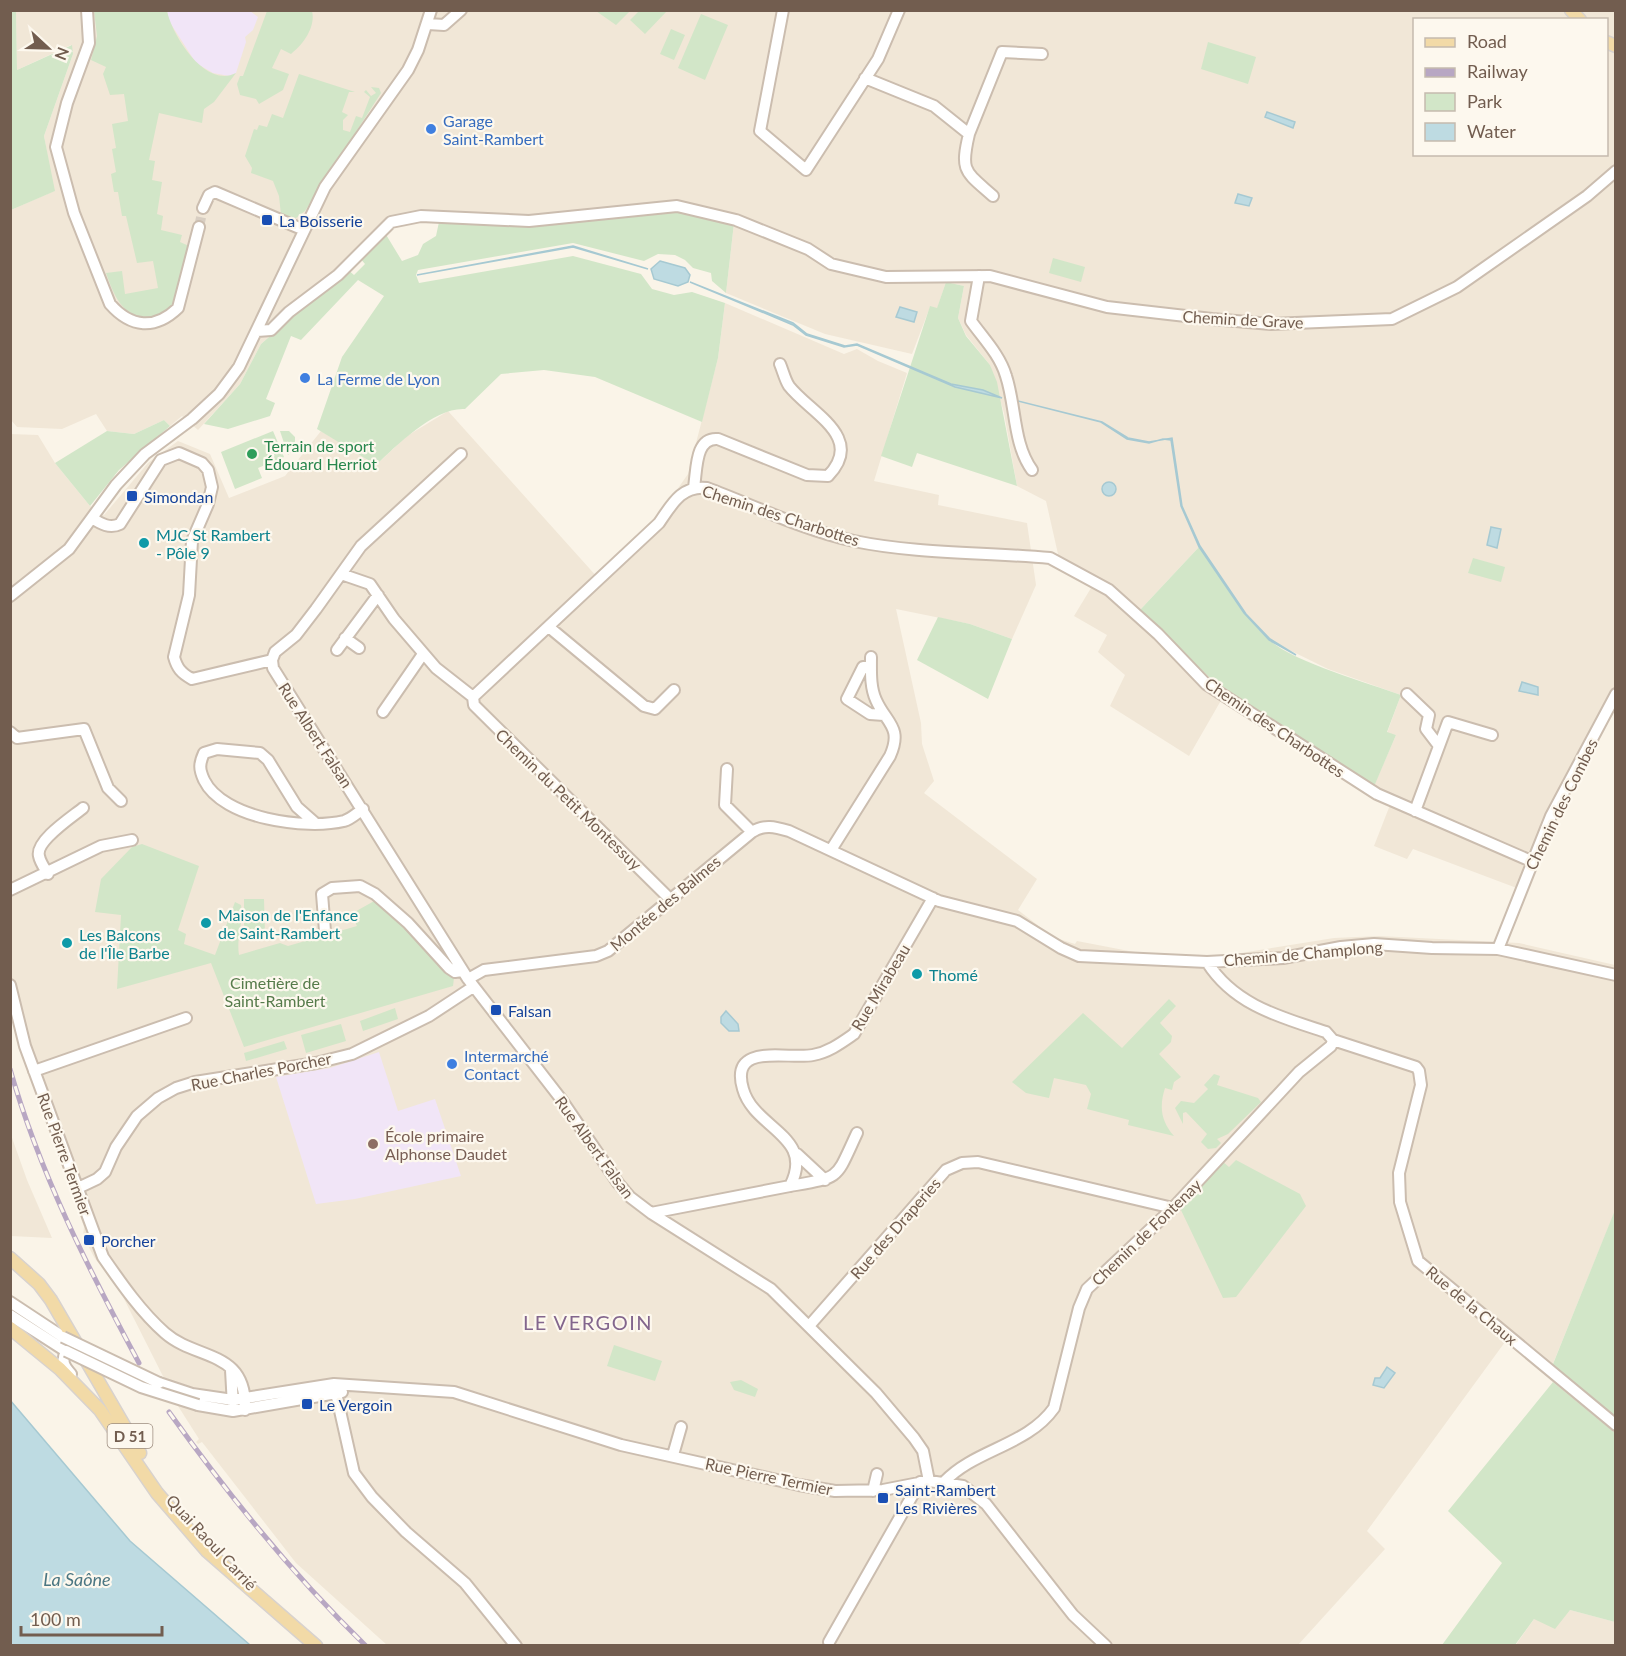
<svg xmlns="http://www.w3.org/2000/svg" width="1626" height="1656" font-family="Lato,sans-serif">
	<rect width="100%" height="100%" fill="#faf4e8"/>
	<path fill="#f1e7d7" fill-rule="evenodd" d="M16 11H1615V703L1556 823 1527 892 1413 849 1407 859 1374 846 1390 805 1370 795 1396 735 1387 733 1401 695 1328 669 1269 640 1244 613 1199 547 1140 610 1209 677 1227 690 1189 756 1110 706 1125 675 1098 652 1107 635 1074 616 1091 588 1055 566 1058 554 1046 501 1017 486 1004 413 990 365 966 335 958 318 964 286 946 282 937 309 930 307 912 354 825 334 726 293 734 223 529 225 425 220 394 226 261 344 240 384 198 430 182 416 170 426 164 420 134 434 107 431 96 414 62 429 17 427 11 420V210L54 191 44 136 73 54 71 45 17 70ZM1414 20H1606V154H1414Z
		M725 303 844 354 857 349 878 361 907 373 874 481 939 495 938 505 1027 523 1036 585 1012 639 970 624 896 609 921 723 922 744 934 781 924 793 1037 879 1018 910 1053 937 1075 944 1077 941 1155 956 1198 960 1334 938 1379 936 1519 943 1615 965V1211L1548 1376 1505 1342 1367 1531 1385 1549 1298 1645H387L296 1563 202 1442 198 1444 196 1442 199 1439 178 1406 121 1293 94 1257 83 1236 84 1227 21 1052 10 1009V434L38 435 55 463 90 506 104 515 148 463 178 441 210 454 229 498 285 476 321 431 376 465 407 436 448 411 598 578 651 527 688 474 718 358Z
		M11 1135 27 1180 52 1238 11 1236Z
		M1570 1610 1615 1622V1645L1515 1646 1534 1619Z"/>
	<path fill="#f1e5f7" d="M167 11H250L258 17 253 30 245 37 246 42 236 73 229 76 213 73 196 63 169 21Z
		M379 1052 398 1111 435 1099 461 1176 355 1199 316 1204 276 1077 330 1068Z"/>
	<path fill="#d2e6c8" d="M16 10 17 70 72 45 73 54 44 136 55 191 11 210 10 11Z
		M94 11H167C172 35 205 89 236 73L214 102 204 109 202 123 159 113 149 160 155 161 152 180 162 182 157 214 163 216 161 230 182 235 180 242 189 246C185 263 183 286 175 301 170 309 162 316 153 317 124 321 114 296 106 273L122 271 125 294 158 288 153 261 137 263 126 216H122L118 192H114L111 174 116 172 112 149 116 148 112 124 128 121 124 94 110 95 103 74 106 67 91 60 97 36Z
		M267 11H312C316 27 303 45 291 54L281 49 272 68 289 74 283 90 259 104 256 99 240 95 237 84 240 76H243Z
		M596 11 630 10V11L616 25Z
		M639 11V10L667 11 645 34 630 20Z
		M701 14 728 25 705 80 678 68Z
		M671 29 685 35 674 60 660 54Z
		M1208 42 1256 57 1248 84 1201 69Z
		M299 74 355 92H349L342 112 348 115 343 120V130L350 132 356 116 362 118 370 97 364 92 366 90 371 96 376 93 371 87 379 88 381 93 305 211 296 218 281 215 279 196 273 181 251 173 252 168 245 156 254 129 257 130 259 125 267 127 272 114 283 118Z
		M658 211 691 212 734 223 726 293 712 281 711 273 693 268 685 260 675 255 658 254 644 261 573 243 418 270 416 275 419 283 573 256 641 274 652 289 674 295 692 292 725 303 718 358 702 422 595 377 544 370 501 374 465 409C435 407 397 445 376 465L317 429 342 357 384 296 358 280 301 340 291 336 266 399 275 403 270 416 228 429 204 424 240 384 261 344 347 269 354 275 365 264 359 257 385 233 402 261 418 255 423 244 436 236 439 222 529 225Z
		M1053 258 1085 267 1081 282 1049 273Z
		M946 282 964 286 958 318 966 336 990 365 997 382 1017 486 917 453 912 467 881 456 930 306 937 308Z
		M164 420 170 426 119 470 90 506 55 463 107 431 134 434Z
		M273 431 284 457 258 468 262 478 235 489 221 452Z
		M280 431H289L295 437V449L288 455Z
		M1199 547C1221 577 1240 612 1267 638 1290 661 1368 683 1401 695L1387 732 1396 735 1373 789 1209 677 1140 610Z
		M1473 558 1505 567 1501 582 1468 573Z
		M938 617 970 624 1012 639 988 699 917 660Z
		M142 844 199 866 178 930 186 934 184 944 215 955 235 902 241 905C244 922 236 937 239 955L280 943 288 946 357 926 351 914 376 900 417 936 454 978 453 986 244 1047 211 963 117 989 121 915 95 912 101 879 132 847Z
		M244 899H264L265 934 244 935Z
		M1169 999 1176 1006 1160 1023 1172 1036 1171 1042 1159 1054 1181 1077 1174 1082 1172 1090 1165 1088C1159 1107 1161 1121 1174 1136L1128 1125 1129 1120 1087 1109 1091 1094 1086 1085 1054 1078 1049 1098 1026 1093 1012 1082 1083 1013 1122 1048Z
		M395 1008 398 1019 363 1031 360 1021Z
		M341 1024 346 1041 306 1053 301 1035Z
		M284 1041 287 1049 246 1061 244 1053Z
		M1214 1074 1220 1076 1217 1085 1258 1098 1261 1102 1228 1134 1217 1139 1221 1143 1216 1148 1208 1149 1201 1142 1207 1134 1186 1112 1183 1113V1124L1175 1108 1181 1101 1194 1103 1208 1089 1204 1085Z
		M1236 1160 1300 1194 1306 1206 1236 1297 1223 1298 1180 1208 1222 1161 1229 1167Z
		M1615 1210V1420L1551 1369Z
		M614 1345 662 1361 655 1381 607 1366Z
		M741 1380 758 1389 755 1397 734 1390 730 1382Z
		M1553 1382 1615 1433V1622L1570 1610 1555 1629 1534 1619 1515 1645H1442L1502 1563 1448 1511Z"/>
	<path fill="#bedbe2" stroke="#a6c9d2" stroke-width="1.5" d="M1267 112 1295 122 1293 128 1265 117Z
		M1238 194 1252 198 1249 206 1235 203Z
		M573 246 648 269 573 247 417 275Z
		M660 261 685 268 690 275 688 282 678 286 654 279 651 269Z
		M690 282 793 323 807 334 845 346 857 344 951 384 983 390 1002 398 955 387 857 345 844 347 806 335 793 325Z
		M900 307 917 312 914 322 896 317Z
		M1006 398 1102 422 1128 438 1149 442 1172 438 1182 506 1200 546 1246 614 1270 639 1296 655 1269 640 1244 613 1199 547 1181 506 1171 440 1163 439 1149 443 1127 439 1101 422Z
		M1102 489a7 7 0 1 1 14 0a7 7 0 1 1-14 0Z
		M1491 527 1501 529 1497 548 1487 545Z
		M1522 682 1538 687V695L1519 691Z
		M726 1011 738 1024 739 1031H729L721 1023V1017Z
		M1387 1367 1395 1373 1384 1388 1373 1385 1375 1378H1380Z
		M10 1400 130 1541 250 1645H11Z"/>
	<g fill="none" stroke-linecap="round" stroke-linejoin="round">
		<path stroke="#d8cec2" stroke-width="10" stroke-dasharray="10 5" stroke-linecap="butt" d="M199 227 203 208"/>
		<defs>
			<path id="minor" d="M87 10 89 43 67 103 56 147 74 213 110 304C131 328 155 330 178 308L199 227
				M783 10 760 131 806 170 878 59 899 10
				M428 24 444 25 461 10
				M865 78 934 106 969 134 1002 52 1042 54
				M969 134C960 172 965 171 993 196
				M203 208 209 195 215 192 304 230
				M979 276 971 321C983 338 1000 355 1006 376 1016 406 1013 444 1032 470
				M257 331 271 330 289 312 338 275 391 222 421 216 529 221 677 206 736 220 808 249 831 264 886 277 990 276 1107 307 1212 319 1271 324 1392 319 1457 287 1587 196 1616 171
				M694 487C697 469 695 437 718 439L807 475 828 476C866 437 810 413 789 386 785 380 783 371 780 364
				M92 518C101 524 110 529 120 524L161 460 179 453 202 463 208 470 212 487 208 504 192 541 189 595 174 657C177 668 181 673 192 679L272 660
				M341 574 370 584 394 619 436 668 473 697
				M10 596 69 549 116 485 145 454 192 419 219 394 239 367 325 187 408 70 418 50 431 10
				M550 628 644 706 655 709 674 690
				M345 638 359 648
				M337 650 378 595
				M272 660 273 668 468 979 561 1099 618 1183 630 1197 651 1213 771 1289 876 1393 914 1438 923 1451 929 1481
				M272 660 275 652 296 635 316 609 361 546 461 454
				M871 667H863L847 699 870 714 884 715
				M1407 694 1429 715 1426 729 1439 746
				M473 697 659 523C672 504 682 485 707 488 755 506 803 530 854 541 917 554 985 552 1050 558L1109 590 1158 634 1206 684 1377 794 1531 861
				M473 697 474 705 669 898
				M383 712 423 654
				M10 732 17 738 84 729 108 788 121 801
				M727 769 725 805 752 832
				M1415 811 1448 722 1492 735
				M314 822 297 807 268 760 260 753 217 749 204 753C199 764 199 769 204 780 223 819 306 830 344 821 351 819 357 813 363 809
				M831 850 890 756C903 727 886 723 876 700 870 687 871 671 871 657
				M48 874C45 869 40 862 39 856 35 841 72 817 83 808
				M10 890 101 846 132 840
				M325 931 322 894 332 888 360 886 375 894 408 923 449 968 455 972 462 971
				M1498 949 1551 816 1616 694
				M1207 962C1234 1005 1280 1017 1326 1032L1333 1040 1416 1067 1419 1071 1421 1085 1399 1173 1400 1202 1418 1261 1616 1425
				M468 979 484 970 596 956 608 951 752 832C764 824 775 827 789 831L939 901 1017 921 1061 948 1079 956 1207 962 1283 958 1341 947 1374 944 1432 948 1498 949 1616 975
				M10 985 25 1046 103 1257C121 1283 141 1312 165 1333 197 1361 247 1349 245 1410
				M34 1071 186 1018
				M797 1154 825 1180
				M790 1186C842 1177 835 1180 857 1133
				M78 1188 97 1179 105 1172 116 1147 137 1116 158 1098 176 1088 195 1082 316 1063 352 1054 429 1016 473 987
				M651 1213 790 1186C816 1136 754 1129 743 1089 729 1041 789 1060 813 1055 829 1052 841 1043 854 1034L933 898
				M10 1302 63 1337
				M10 1315 66 1351C61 1362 64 1366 71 1374
				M809 1326 946 1170 962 1163 978 1162 1173 1208
				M231 1370 233 1406
				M159 1383 192 1394 233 1400 334 1384 454 1392 621 1445 799 1485 835 1491 883 1490 929 1481 963 1486 986 1504 1073 1615 1106 1646
				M334 1384 354 1473 372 1497 406 1532 465 1583 516 1646
				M198 1405 233 1411 342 1392
				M673 1455 681 1427
				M944 1482C975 1449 1027 1446 1054 1408L1079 1308 1087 1289 1173 1208 1299 1072 1331 1046 1333 1040
				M873 1491 877 1474
				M829 1642 920 1482"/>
			<path id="major" d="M1571 10 1580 20
				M1606 42 1616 46
				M10 1258 39 1284 51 1300 140 1453
				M10 1328 60 1369 100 1410 157 1493 207 1551 316 1646"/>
		</defs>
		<use href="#minor" stroke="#cbbdaf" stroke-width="14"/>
		<use href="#major" stroke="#d8d2ce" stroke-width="15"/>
		<use href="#minor" stroke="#fff" stroke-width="10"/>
		<use href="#major" stroke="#f2daa7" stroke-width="12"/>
		<defs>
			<path id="rail" d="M10 1069C40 1174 88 1268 139 1363
				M169 1412C229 1496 292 1574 366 1646"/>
		</defs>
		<use href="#rail" stroke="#b8a7c3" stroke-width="5"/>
		<use href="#rail" stroke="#fdf8ee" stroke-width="3" stroke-dasharray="9" stroke-linecap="butt"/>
		<defs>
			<path id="minor-bridge" d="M63 1337 159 1383
				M66 1351 141 1387 198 1405"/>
		</defs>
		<use href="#minor-bridge" stroke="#cbbdaf" stroke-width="14" stroke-linecap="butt"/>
		<use href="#minor-bridge" stroke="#fff" stroke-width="10"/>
	</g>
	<g fill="#3f7fe0" stroke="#fdf8ee" stroke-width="2">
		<circle cx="431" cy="129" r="6"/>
		<circle cx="305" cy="378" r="6"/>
		<circle cx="452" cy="1064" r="6"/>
	</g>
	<g fill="#1a4fb4" stroke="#fdf8ee" stroke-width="2">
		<rect x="261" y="214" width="12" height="12" rx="3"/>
		<rect x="126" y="490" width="12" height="12" rx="3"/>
		<rect x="490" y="1004" width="12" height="12" rx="3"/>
		<rect x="83" y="1234" width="12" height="12" rx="3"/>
		<rect x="301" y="1398" width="12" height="12" rx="3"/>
		<rect x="877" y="1492" width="12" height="12" rx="3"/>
	</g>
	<circle fill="#2e9e5b" stroke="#fdf8ee" stroke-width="2" cx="252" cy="454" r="6"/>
	<g fill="#0f9aa8" stroke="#fdf8ee" stroke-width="2">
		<circle cx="144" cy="543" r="6"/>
		<circle cx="206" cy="923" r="6"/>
		<circle cx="67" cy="943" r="6"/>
		<circle cx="917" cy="974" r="6"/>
	</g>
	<circle fill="#8d6e63" stroke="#fdf8ee" stroke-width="2" cx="373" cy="1144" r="6"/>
	<g text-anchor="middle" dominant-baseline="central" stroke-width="4.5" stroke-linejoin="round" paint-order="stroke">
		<rect fill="#fdf8ee" stroke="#9c8c7f" stroke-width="1.5" x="107.5" y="1424" width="45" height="24" rx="4.5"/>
		<g font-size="15" font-weight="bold" fill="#725d4f">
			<text x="130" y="1436">D 51</text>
		</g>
		<g font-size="16" fill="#366cbe" stroke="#fdf8ee" text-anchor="start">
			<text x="443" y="120">Garage<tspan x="443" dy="18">Saint-Rambert</tspan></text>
			<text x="317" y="378">La Ferme de Lyon</text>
			<text x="464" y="1055">Intermarché<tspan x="464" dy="18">Contact</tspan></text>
		</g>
		<g font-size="16" fill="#164399" stroke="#fdf8ee" text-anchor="start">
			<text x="279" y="220">La Boisserie</text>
			<text x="144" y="496">Simondan</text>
			<text x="508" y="1010">Falsan</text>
			<text x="101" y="1240">Porcher</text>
			<text x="319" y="1404">Le Vergoin</text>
			<text x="895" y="1489">Saint-Rambert<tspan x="895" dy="18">Les Rivières</tspan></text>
		</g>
		<g font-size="16" fill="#725d4f" stroke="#fdf8ee">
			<text transform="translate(1243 319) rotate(3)">Chemin de Grave</text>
			<text transform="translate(781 515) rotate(18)">Chemin des Charbottes</text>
			<text transform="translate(1275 727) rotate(34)">Chemin des Charbottes</text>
			<text transform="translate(316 735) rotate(57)">Rue Albert Falsan</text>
			<text transform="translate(569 799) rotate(44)">Chemin du Petit Montessuy</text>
			<text transform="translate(1561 804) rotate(-64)">Chemin des Combes</text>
			<text transform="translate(665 903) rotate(-40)">Montée des Balmes</text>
			<text transform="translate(1303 953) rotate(-5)">Chemin de Champlong</text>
			<text transform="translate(880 987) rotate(-59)">Rue Mirabeau</text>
			<text transform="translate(261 1071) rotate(-11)">Rue Charles Porcher</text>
			<text transform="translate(595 1147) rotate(54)">Rue Albert Falsan</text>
			<text transform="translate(65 1154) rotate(70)">Rue Pierre Termier</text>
			<text transform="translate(895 1228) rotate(-49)">Rue des Draperies</text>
			<text transform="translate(1146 1232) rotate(-44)">Chemin de Fontenay</text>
			<text transform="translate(1472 1305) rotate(40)">Rue de la Chaux</text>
			<text transform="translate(769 1476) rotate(12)">Rue Pierre Termier</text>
			<text transform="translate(212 1542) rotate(47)">Quai Raoul Carrié</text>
		</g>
		<g font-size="16" fill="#27864d" stroke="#fdf8ee" text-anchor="start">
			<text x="264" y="445">Terrain de sport<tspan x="264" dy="18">Édouard Herriot</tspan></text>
		</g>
		<g font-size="16" fill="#0d838f" stroke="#fdf8ee" text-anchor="start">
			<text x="156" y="534">MJC St Rambert<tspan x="156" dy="18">- Pôle 9</tspan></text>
			<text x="218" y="914">Maison de l'Enfance<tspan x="218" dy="18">de Saint-Rambert</tspan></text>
			<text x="79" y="934">Les Balcons<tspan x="79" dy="18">de l'Île Barbe</tspan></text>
			<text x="929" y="974">Thomé</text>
		</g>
		<g font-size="16" fill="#567b4b" stroke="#fdf8ee">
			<text x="275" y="982">Cimetière de<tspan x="275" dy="18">Saint-Rambert</tspan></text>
		</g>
		<g font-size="16" fill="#785e54" stroke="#fdf8ee" text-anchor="start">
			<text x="385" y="1135">École primaire<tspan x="385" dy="18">Alphonse Daudet</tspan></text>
		</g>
		<g font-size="18" font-style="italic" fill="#4b7682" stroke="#fdf8ee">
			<text x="77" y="1579">La Saône</text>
		</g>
		<g font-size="20" letter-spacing="1.5" fill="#83668d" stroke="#fdf8ee">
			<text x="588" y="1322">LE VERGOIN</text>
		</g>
	</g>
	<rect width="1626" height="1656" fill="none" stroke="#725d4f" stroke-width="24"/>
	<rect x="1413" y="18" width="195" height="138" fill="#fdf8ee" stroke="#c5baae" stroke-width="1.5"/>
	<rect x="1425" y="38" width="30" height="9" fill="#f2daa7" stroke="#c5baae" stroke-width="1.5"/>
	<text x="1467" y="48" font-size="18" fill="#725d4f">Road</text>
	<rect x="1425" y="68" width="30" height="9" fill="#b8a7c3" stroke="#c5baae" stroke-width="1.5"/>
	<text x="1467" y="78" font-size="18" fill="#725d4f">Railway</text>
	<rect x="1425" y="93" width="30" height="18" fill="#d2e6c8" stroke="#c5baae" stroke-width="1.5"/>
	<text x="1467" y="108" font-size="18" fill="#725d4f">Park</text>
	<rect x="1425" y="123" width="30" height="18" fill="#bedbe2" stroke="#c5baae" stroke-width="1.5"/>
	<text x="1467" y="138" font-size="18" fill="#725d4f">Water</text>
	<g transform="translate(48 48) rotate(112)" stroke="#fdf8ee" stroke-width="4.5" paint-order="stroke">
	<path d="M0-4.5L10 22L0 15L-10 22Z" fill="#725d4f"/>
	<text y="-9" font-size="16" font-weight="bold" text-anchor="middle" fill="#725d4f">N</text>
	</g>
	<path d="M21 1626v9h141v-9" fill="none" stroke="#725d4f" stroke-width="3"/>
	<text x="30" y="1626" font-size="18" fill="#725d4f" stroke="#fdf8ee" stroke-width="4.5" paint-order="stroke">100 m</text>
</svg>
